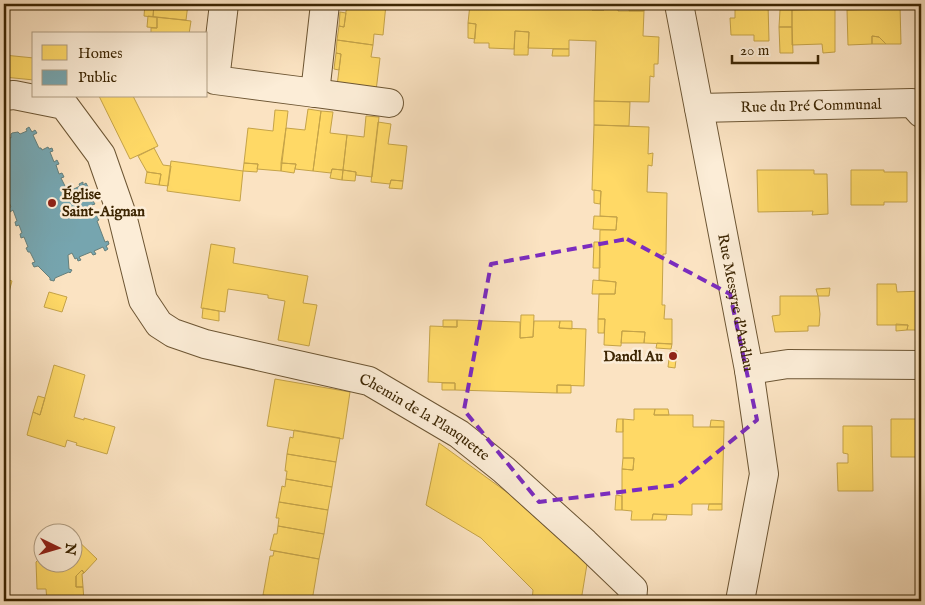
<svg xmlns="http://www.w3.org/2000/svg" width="925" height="605" font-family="'IM FELL English',serif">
	<rect width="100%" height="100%" fill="#fbe3c2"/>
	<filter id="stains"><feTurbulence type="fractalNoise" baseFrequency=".004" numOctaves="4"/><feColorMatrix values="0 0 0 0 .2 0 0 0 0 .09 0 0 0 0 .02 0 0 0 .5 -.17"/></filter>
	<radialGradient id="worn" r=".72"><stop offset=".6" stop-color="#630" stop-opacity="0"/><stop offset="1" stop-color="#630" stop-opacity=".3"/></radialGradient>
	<path fill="#ffd966" stroke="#c5a348" d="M145 4H154L153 17 144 16Z
		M150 4H188L186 20 153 17 154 4Z
		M347 4H386L383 35 374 34 373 45 337 40 339 26 344 27Z
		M470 4H592V10H604L605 4H619L618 11H644L643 36 659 37 658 64H654V77L650 76 649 102 594 101 596 41 569 40V49L528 48 529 32 515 31 514 49 489 48V43H474L476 24 468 23Z
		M592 4H605L604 10H592Z
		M630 4H645L644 11H629Z
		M735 4H768L769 41H754V35H731L730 18H735Z
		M883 6H900L901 44H886L879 37 872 36V44L848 45 847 10 879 9Z
		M835 9V52L823 53 822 44 792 45V10Z
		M780 10H792V27H779Z
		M340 12 346 13 344 27 339 26Z
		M148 16 157 17V28L147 27Z
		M157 17 191 21 189 34H151V28H157Z
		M468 23 476 24 475 39 468 38Z
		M779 27H792L793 53H780Z
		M515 31 529 32 528 55H514Z
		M872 36 879 37 886 44H872Z
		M337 40 373 45 371 57 380 58 376 91 337 86 341 54 336 53Z
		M553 49H569V56H552Z
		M336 53 341 54 339 70 334 69Z
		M4 55 34 58V80L4 77Z
		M99 96H133L158 146 130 159Z
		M594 101 630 102 629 126 594 125Z
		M308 109 321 111 313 171 295 169 296 164 281 163 286 128 305 130Z
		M275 110 288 111 281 171 257 169 258 164 244 163 248 128 273 131Z
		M321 111 333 112 330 133 347 135 343 170 332 169 331 173 313 171Z
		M366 116 379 117 372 177 356 175V172L343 170 347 135 364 137Z
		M378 122 391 124 388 144 407 146 403 181 391 180 390 184 371 182Z
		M594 125 649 127 648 154 653 153 652 166 648 165 647 192 667 193 666 254H663L662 305H665L664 319H672V344L644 343 645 332 622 331 621 346 604 345 605 319H598L599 294H615L616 282 599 280 600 230H616L617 217 600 216 601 191 592 190Z
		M154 148 163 165 171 166 168 186 159 185 161 174 147 172 138 156Z
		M171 161 243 171 240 201 167 191Z
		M244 163 258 164 257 172 243 171Z
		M281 163 296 164 294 173 281 171Z
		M332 169 343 170 342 180 330 178Z
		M343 170 356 172 355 181 342 180Z
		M757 170H814V174H827L828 214 812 215 813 211 758 212Z
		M851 170H884V172H907V202H884V205H851Z
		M147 172 161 174 159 185 145 183Z
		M391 180 403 181 402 189 389 188Z
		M594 190 601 191 600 204 594 203Z
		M594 216 617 217 616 230 593 229Z
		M594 242H600V268H593Z
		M211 244 235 248 233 263 308 276 303 303 317 305 309 346 278 340 285 301 268 298V295L228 289 225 312 201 308Z
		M4 278 12 281 6 303 4 302Z
		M593 280 616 282 615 294H592Z
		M877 284H896L897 292 921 291V330H907L908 325H877Z
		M830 288 829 296H818L816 289Z
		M49 292 67 297 62 312 44 307Z
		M780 296H818L820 314 819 326H808V331L775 332 772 316 780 315Z
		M203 308 219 311V321L202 318Z
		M521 315H534L533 337 520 338Z
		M598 319H605L604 333H598Z
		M443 320H457V327H443Z
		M457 320 520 322V338L533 337 534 321H560L559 328 586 329 584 386 557 385V393L455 390V383L428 382 430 326 457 327Z
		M560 321H572V329L559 328Z
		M896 324 908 325 907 330 896 331Z
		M622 331 645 332 644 343H621Z
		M657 343 672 344 671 349 656 348Z
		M670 351H677L675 368 668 367Z
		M54 365 85 375 74 417 84 420V418L115 427 107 454 76 445 77 443 67 440 65 447 27 435 33 412 40 415Z
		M275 379 350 392 343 439 267 426Z
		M442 383H455V390H442Z
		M557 385H571V393H557Z
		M38 396 45 398 40 415 33 412Z
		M634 409H655L654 415H693V427H724L722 504H692V515L653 514 652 520H631L632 511 622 510V469L633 470 634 458H623V419L634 420Z
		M655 409H668L669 415H654Z
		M617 419H623V432H616Z
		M891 419H921V457H891Z
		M711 420 724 421V427H710Z
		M843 426H872L873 491H838L837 463H848V454L843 453Z
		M294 430 340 438 336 462 287 454 290 437 293 438Z
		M439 443 508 493 587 564 581 601H532L533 590 481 538 426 505Z
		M287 454 336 462 332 487 286 479 287 471H285Z
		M623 458H634L633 470 622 469Z
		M286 479 332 487 328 510 279 502 282 486 285 487Z
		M616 495 622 496V510H615Z
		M279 502 328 510 324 534 278 526 279 518H276Z
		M709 504H722V510H708Z
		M653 514 667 515 666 520H652Z
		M278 526 324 534 319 559 270 550 274 534H277Z
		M72 535 97 559 84 573 82 570 76 576V587H83L84 601H47L46 589H37L36 562 38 560V553L42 548V562H72Z
		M274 551 319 559 312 601H298L263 595 270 556H273Z
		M82 570 84 573 82 574 83 587H76V576Z"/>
	<path fill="#76a5af" stroke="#657f7b" d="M29 127 32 132 35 130 37 133 33 135 39 148H41L42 150 48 147 49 149 52 148 53 151 50 152 54 162 57 160 59 164 56 165 59 174 62 173 64 177 61 178 66 188 69 187 70 191 80 186 79 184 83 182V185L86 183 88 187 85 188 91 202 93 201 95 204 92 205 96 214 99 213 100 216 97 217 99 220 97 221 105 242 108 241 109 244 106 246 108 249 105 251 103 247 94 251 96 254 93 255 91 252 79 257 81 260 78 261 77 258 75 259 72 253 68 255 69 269 72 270 70 273 69 272 55 278 54 281 50 280V278L38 266 34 267 32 263 35 262 30 252H28L26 248 28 247 24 237 21 238 20 234 22 233 19 225 16 226 15 222 17 221 13 210 10 212 9 208 11 207 8 200H5L4 197 6 196 4 190V142L8 140V137L11 138V134L12 133 18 132 20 134 27 131 26 129Z"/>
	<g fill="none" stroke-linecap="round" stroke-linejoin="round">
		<defs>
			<g id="minor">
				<path d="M224 4 215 80 315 93 325 4"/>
				<path id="s1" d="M679 4 749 370 764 474 740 601"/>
				<path d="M315 93 389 103"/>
				<path id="s2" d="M4 96 14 95 64 105 101 155 122 215 143 300 159 324 173 333 205 344 369 381 459 434 504 470 585 543 633 589 632 601"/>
				<path id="s3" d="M699 108 912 103 921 113"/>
				<path d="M749 370 788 364 921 365"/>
			</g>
		</defs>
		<use href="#minor" stroke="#6c5533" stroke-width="30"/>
		<use href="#minor" stroke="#fcedd7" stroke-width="28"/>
	</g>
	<path fill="none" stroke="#7b2cbf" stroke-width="4" stroke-dasharray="10 6" stroke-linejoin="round" d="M627 239 730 294 757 420 677 485 539 502 464 410 491 264Z"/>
	<g fill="#8f2418" stroke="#fcedd7" stroke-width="2">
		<circle cx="52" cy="203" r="5"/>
		<circle cx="673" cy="356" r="5"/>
	</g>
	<g text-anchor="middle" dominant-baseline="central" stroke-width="5" stroke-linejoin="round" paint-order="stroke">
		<g font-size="15" fill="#3d2603" stroke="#fcedd7">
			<text stroke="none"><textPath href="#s3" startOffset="112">Rue du Pré Communal</textPath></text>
			<text stroke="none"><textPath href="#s1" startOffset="304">Rue Messyre d'Andlau</textPath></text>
			<text stroke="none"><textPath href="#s2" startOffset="588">Chemin de la Planquette</textPath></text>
		</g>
		<g font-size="15" font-weight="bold" fill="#3d2603" stroke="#fcedd7" text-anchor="start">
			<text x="62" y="194">Église<tspan x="62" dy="17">Saint-Aignan</tspan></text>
			<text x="663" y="356" text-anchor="end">Dandl Au</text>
		</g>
	</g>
	<rect width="925" height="605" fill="none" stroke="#fbe3c2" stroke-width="20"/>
	<rect x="5" y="5" width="915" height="595" fill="none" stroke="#3d2603" stroke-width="2.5"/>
	<rect x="10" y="10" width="905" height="585" fill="none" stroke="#3d2603"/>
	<rect x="32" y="32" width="175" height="65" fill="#fcedd7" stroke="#b09d82"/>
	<rect x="42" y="45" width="25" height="15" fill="#ffd966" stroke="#b09d82"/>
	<text x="78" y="58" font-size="15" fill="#3d2603">Homes</text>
	<rect x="42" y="70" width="25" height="15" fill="#76a5af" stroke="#b09d82"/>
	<text x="78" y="82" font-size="15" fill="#3d2603">Public</text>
	<g transform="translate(58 548) rotate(95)"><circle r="24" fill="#fcedd7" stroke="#b09d82"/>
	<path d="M0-4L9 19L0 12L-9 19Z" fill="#8f2418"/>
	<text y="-8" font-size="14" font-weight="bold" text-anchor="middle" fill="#3d2603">N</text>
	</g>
	<path d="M732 55v8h86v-8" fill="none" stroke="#3d2603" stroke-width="2.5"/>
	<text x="740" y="55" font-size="15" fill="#3d2603" stroke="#fcedd7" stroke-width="4" paint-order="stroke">20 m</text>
	<rect width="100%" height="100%" filter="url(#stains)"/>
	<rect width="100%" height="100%" fill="url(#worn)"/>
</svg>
